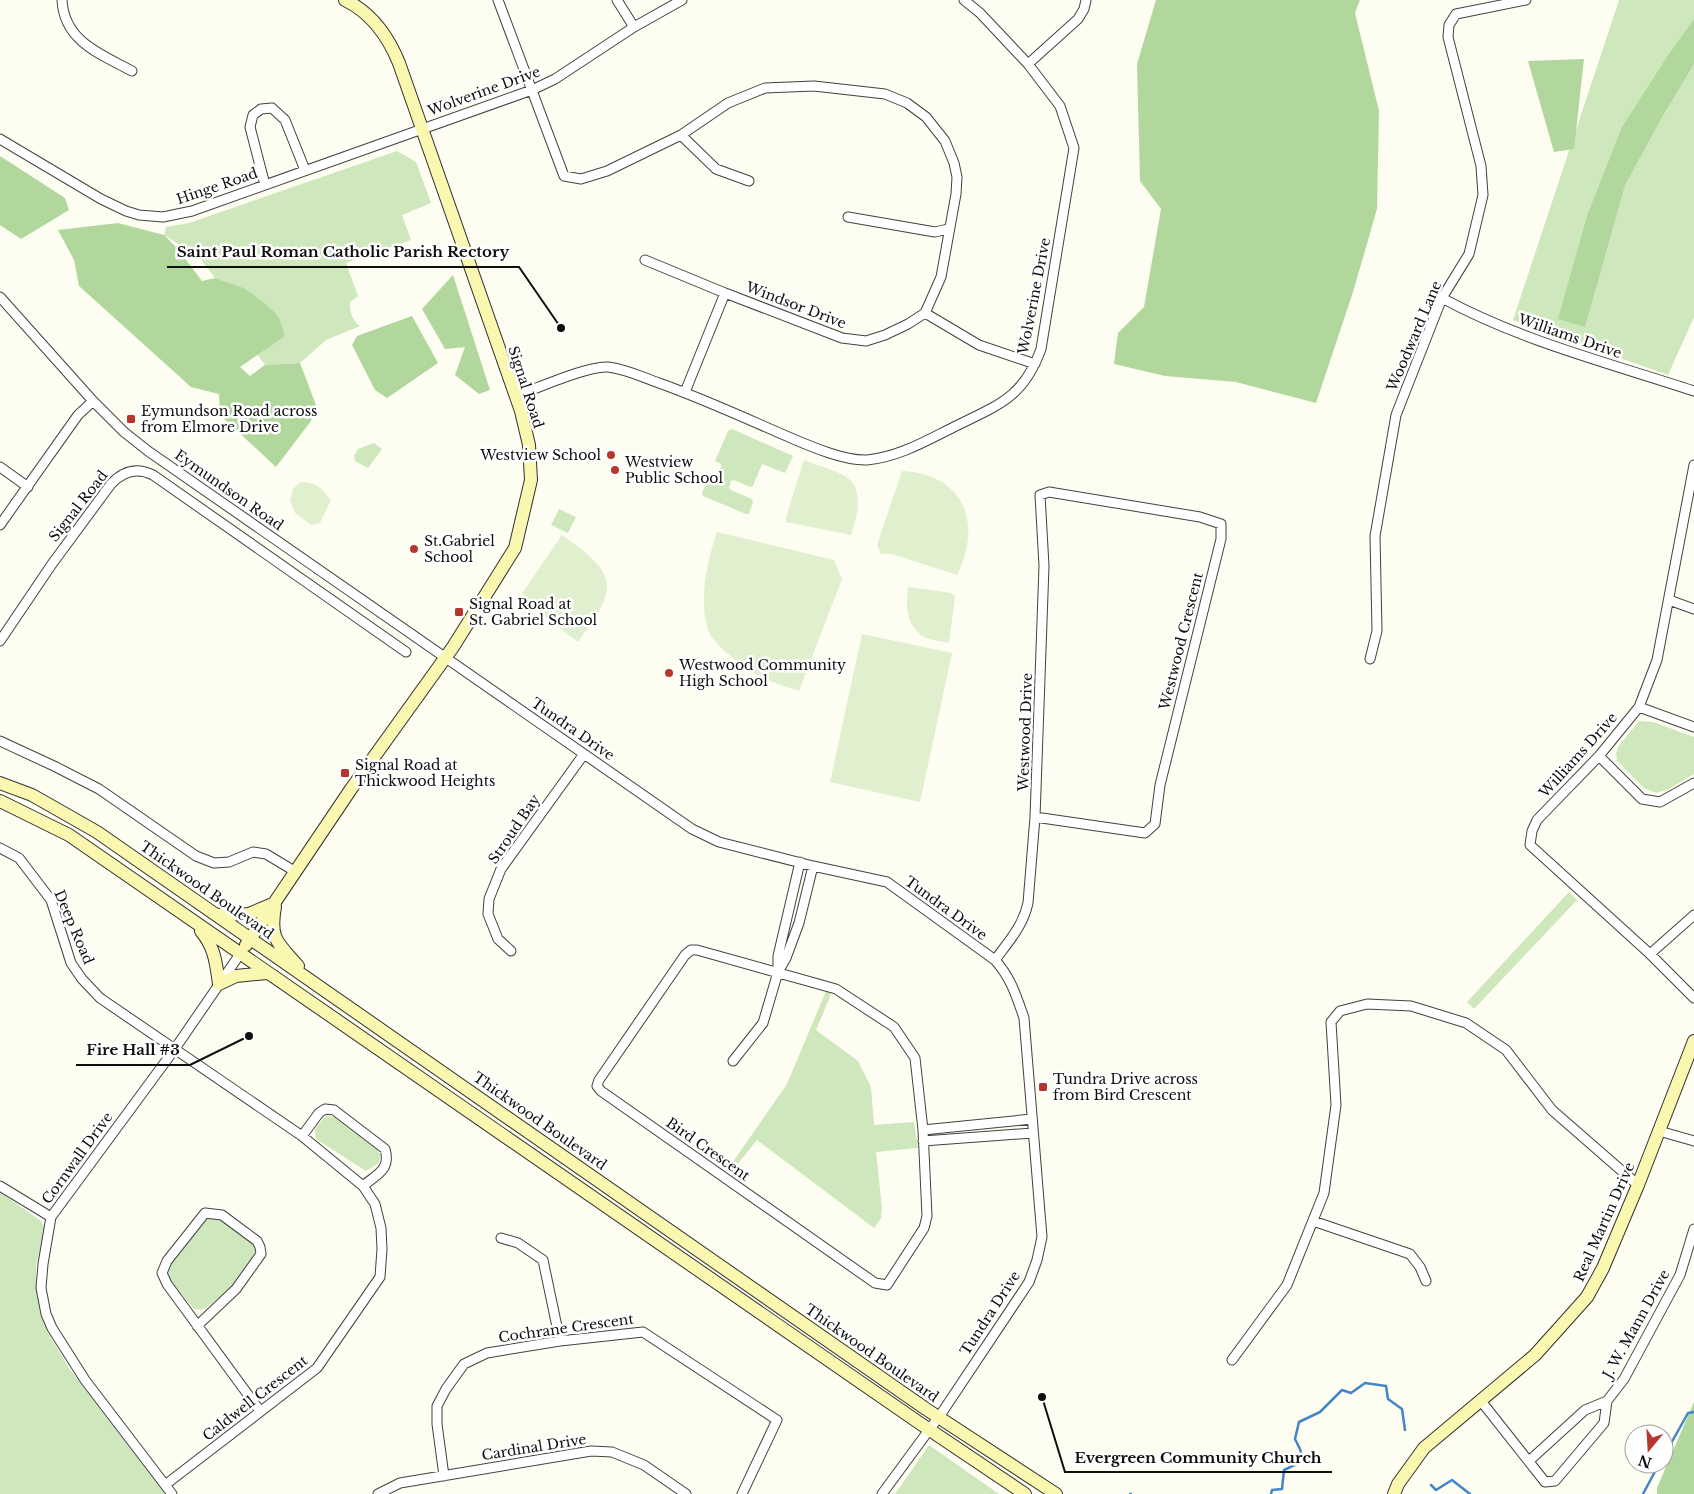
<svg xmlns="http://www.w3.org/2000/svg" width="1694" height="1494" font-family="'Libre Baskerville',serif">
	<rect width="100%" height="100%" fill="#fefdf1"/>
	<path fill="#cfe7bc" d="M1619 0H1694V317L1668 375 1513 320Z
		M397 151 416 162 431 203 402 215 411 240 346 263 358 296 350 302C349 310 352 321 360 326L326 340 300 363 265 365 257 354 285 335 244 288 215 278 199 257 164 235 166 227 189 223Z
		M732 429 793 456 785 473 762 464 753 486 750 487 734 480 731 481 729 488 731 490 752 499 753 502 749 514H746L703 496 702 493 707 481 712 482 721 467V464L715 461 728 431Z
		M374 443 382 449 368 468 355 461 354 456 358 449Z
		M559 509 576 517 568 533 551 525Z
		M1639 721 1653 722 1694 737V774L1669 789 1656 793 1644 788 1617 761 1616 754 1618 747Z
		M1569 892 1577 900 1474 1009 1467 1002Z
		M826 991 831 994 816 1030 858 1061 871 1087 874 1125 914 1122 918 1148 876 1152 882 1208 881 1218 874 1228 757 1140 731 1172 728 1169 787 1084Z
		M326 1116 334 1117 378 1150 380 1157 379 1163 366 1171 316 1139 315 1129Z
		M0 1192 41 1221 45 1228 36 1265V1285L40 1312 48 1333 69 1368 165 1494H0Z
		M206 1218H219L253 1244 256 1251 235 1284 209 1306 201 1310 194 1309 168 1277 167 1269Z
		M929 1445 996 1492 999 1494H895Z"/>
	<path fill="#b1d79d" d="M1156 0H1360L1355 13 1379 111 1377 209 1353 292 1316 403 1236 382 1165 376 1114 364 1118 333 1144 307 1161 209 1140 181 1137 64Z
		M1694 19V64L1662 117 1625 185 1585 327 1558 319 1587 216 1622 127 1667 57Z
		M1584 59 1574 149 1554 152 1528 61Z
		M0 156 65 198 69 210 21 239 0 225Z
		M118 223 164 235 178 249 202 281 215 278 244 288 263 302 275 313 279 318 285 336 240 367 250 376 265 365 300 363 316 405 311 421 276 467 220 415 219 394 191 387 79 286 74 260 58 230Z
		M453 275 490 390 479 394 455 375 465 347 445 349 422 309Z
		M412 316 438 363 387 398 375 390 352 345 357 336Z
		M1694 1402V1494H1657V1488Z"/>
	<path fill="#e0efce" d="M804 460C817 465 832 469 845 476 865 488 857 518 851 535L786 522V517Z
		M902 471C964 474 983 523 957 575L892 554H881L877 545Z
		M300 482C318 483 320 487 331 500L320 523 311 525 295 513 290 500 293 489Z
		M717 532 834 560 842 579 799 691C787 687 774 683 763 678 751 673 715 646 710 634 697 606 707 560 717 532Z
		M562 535C619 575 619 587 578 642L523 600V592Z
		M908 587 952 593 955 597 949 643C943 641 935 641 929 639 907 630 905 608 908 587Z
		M862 634 952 653 920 802 830 782Z"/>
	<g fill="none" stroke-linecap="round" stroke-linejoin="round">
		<path stroke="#4486c5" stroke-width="2.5" d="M1664 1456 1688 1413 1694 1412
			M1431 1485 1436 1490 1452 1480 1470 1494
			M1130 1494H1131
			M1271 1494 1272 1490 1282 1489 1284 1470 1303 1461 1300 1449 1295 1439 1299 1422 1320 1412 1342 1390 1351 1393 1365 1383 1386 1386 1388 1399 1402 1409 1405 1430
			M1643 1494 1659 1464"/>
		<defs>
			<path id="street" d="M62 0C64 41 100 54 132 71
				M498 0 564 176 581 179 607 171 681 135 728 103 765 88 814 86 885 94 907 103 926 117 945 141 954 163 957 177 956 194 941 277 925 313 908 324 885 335 866 341 842 338 725 293 645 260
				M617 0 634 27
				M1028 64 1078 19 1084 9 1086 0
				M681 135 716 169 749 181
				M0 139 101 199 126 211 139 215 163 217 192 211 532 90 555 79 634 27 682 0
				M265 185 250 127 253 115 261 109 272 108 285 120 305 170
				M848 217 935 232 948 229
				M0 297 93 401 124 432 148 451 692 829 719 842 813 866 887 882 995 960C1011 978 1016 995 1024 1018L1042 1237 1037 1260 1029 1282 943 1411 882 1494
				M1442 298C1521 341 1609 363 1694 391
				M925 313 979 345 1035 364
				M685 392 725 293
				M515 396C536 389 589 365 608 367 626 369 642 377 659 383 704 399 747 419 791 438 812 447 845 461 867 460 900 457 929 439 958 425 1001 404 1024 396 1041 349L1074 148 1060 106 1028 64 980 13 964 0
				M1694 465 1657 660 1639 707 1599 756 1537 820 1532 831 1530 845 1650 954 1694 998
				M0 467 28 487
				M0 525 78 415 93 401
				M1669 600 1694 609
				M0 641 52 564 111 484C123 471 137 467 153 475L406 652
				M1370 659 1377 631 1375 536 1396 415 1442 298 1469 254 1483 195 1481 166 1448 37 1449 25 1456 14 1526 0
				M1639 707 1694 727
				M0 741 54 766 99 789 196 856 214 863 229 862 253 852 266 854 296 872
				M1599 756 1642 799 1660 802 1694 783
				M0 848 19 858 51 900 71 963 82 979 100 998 302 1136 363 1186 375 1204 381 1228 382 1249 380 1277 317 1368 165 1485
				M691 950H697L836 989 894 1027 915 1058 923 1130 927 1216 924 1228 887 1285 875 1283 601 1091 597 1086 599 1080 685 955Z
				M511 951 498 939 488 914 489 899 501 869 584 754
				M1650 954 1694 915
				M995 960C1009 941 1023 926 1028 903L1035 817 1044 566 1040 495 1049 492 1200 517 1221 524V539L1160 785 1155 824 1145 833 1035 817
				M778 972V956L800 862
				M733 1061 763 1023 778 972 786 958 799 923 813 866
				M923 1130 1032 1119
				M1659 1131 1694 1141
				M302 1136 319 1113 325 1109 334 1110 385 1149C391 1170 377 1174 363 1186
				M923 1141 1033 1133
				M0 1186 51 1217
				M1313 1221 1410 1254 1420 1267 1426 1281
				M501 1238 518 1243 543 1260 560 1341
				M197 1326 236 1289 261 1254 260 1247 257 1241 222 1215 205 1213 167 1261 162 1273 167 1284 260 1411
				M1232 1360 1287 1285 1324 1193 1336 1105 1331 1022 1340 1011 1367 1004 1411 1006 1466 1023 1506 1050 1552 1110 1638 1185
				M1481 1401 1545 1482 1555 1481 1604 1423 1607 1401
				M1529 1461 1585 1410 1607 1401 1624 1379 1680 1275 1694 1229
				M444 1476 437 1424V1406L446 1389 464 1364 487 1353 560 1341 643 1332 777 1420 742 1494
				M172 1494 85 1380 52 1328 46 1314 41 1288 43 1264 51 1217 174 1050 240 954
				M378 1494 400 1483 591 1451 612 1452 644 1465 686 1494"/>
			<path id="secondary" d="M0 783 32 795 97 832 926 1409 1056 1494
				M0 801 69 835 918 1422 1025 1494
				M275 907C269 939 278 943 298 966
				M217 915 249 914 275 903
				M201 931C215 948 216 963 219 984L236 976 267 973
				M246 945 351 789 453 647 515 548 531 480 529 445 521 411 399 63C388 36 372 13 345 0
				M1394 1494 1398 1484 1424 1448 1535 1355 1587 1297 1603 1268 1638 1185 1694 1041"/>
		</defs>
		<use href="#street" stroke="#424242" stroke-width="11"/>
		<use href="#secondary" stroke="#313131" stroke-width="14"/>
		<use href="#street" stroke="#fff" stroke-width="9"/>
		<use href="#secondary" stroke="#faf8b0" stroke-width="12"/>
	</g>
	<g fill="#b6352f" stroke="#fff" stroke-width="2">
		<rect x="126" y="414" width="10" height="10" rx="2.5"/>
		<circle cx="611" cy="455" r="5"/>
		<circle cx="615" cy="470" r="5"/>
		<circle cx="414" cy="549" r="5"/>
		<rect x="454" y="607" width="10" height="10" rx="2.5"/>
		<circle cx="669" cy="673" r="5"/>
		<rect x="340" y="768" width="10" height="10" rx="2.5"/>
		<rect x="1038" y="1082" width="10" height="10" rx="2.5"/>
	</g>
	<g text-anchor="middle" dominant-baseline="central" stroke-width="5" stroke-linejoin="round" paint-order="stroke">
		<g font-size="14" fill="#0f0f0f" stroke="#fff">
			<text transform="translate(484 91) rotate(-20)">Wolverine Drive</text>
			<text transform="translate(217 186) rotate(-19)">Hinge Road</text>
			<text transform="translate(1034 296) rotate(-79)">Wolverine Drive</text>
			<text transform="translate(796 305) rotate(21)">Windsor Drive</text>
			<text transform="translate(1414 336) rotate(-67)">Woodward Lane</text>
			<text transform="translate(1570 336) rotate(19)">Williams Drive</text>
			<text transform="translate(526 387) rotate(72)">Signal Road</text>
			<text transform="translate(229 490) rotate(35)">Eymundson Road</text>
			<text transform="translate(78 506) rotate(-52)">Signal Road</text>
			<text transform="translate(1181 641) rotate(-76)">Westwood Crescent</text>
			<text transform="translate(573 729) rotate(35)">Tundra Drive</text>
			<text transform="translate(1025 732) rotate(-88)">Westwood Drive</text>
			<text transform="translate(1578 755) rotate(-48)">Williams Drive</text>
			<text transform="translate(514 829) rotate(-56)">Stroud Bay</text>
			<text transform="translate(207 890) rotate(35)">Thickwood Boulevard</text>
			<text transform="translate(946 908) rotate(36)">Tundra Drive</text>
			<text transform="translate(74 927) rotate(67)">Deep Road</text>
			<text transform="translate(540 1121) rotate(35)">Thickwood Boulevard</text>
			<text transform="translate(708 1149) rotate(35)">Bird Crescent</text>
			<text transform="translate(77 1158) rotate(-54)">Cornwall Drive</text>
			<text transform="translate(1604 1222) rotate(-66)">Real Martin Drive</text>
			<text transform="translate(990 1313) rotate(-57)">Tundra Drive</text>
			<text transform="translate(1636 1324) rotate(-61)">J. W. Mann Drive</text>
			<text transform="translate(566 1328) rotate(-8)">Cochrane Crescent</text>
			<text transform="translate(872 1353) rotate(35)">Thickwood Boulevard</text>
			<text transform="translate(255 1398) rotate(-38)">Caldwell Crescent</text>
			<text transform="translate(534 1447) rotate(-9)">Cardinal Drive</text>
		</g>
		<g font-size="14" fill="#0f0f0f" stroke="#fff" text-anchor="start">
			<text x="141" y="411">Eymundson Road across<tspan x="141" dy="16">from Elmore Drive</tspan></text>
			<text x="601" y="455" text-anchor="end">Westview School</text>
			<text x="625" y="462">Westview<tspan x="625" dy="16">Public School</tspan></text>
			<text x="424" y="541">St.Gabriel<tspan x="424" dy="16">School</tspan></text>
			<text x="469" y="604">Signal Road at<tspan x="469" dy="16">St. Gabriel School</tspan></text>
			<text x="679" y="665">Westwood Community<tspan x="679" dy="16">High School</tspan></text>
			<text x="355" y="765">Signal Road at<tspan x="355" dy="16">Thickwood Heights</tspan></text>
			<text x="1053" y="1079">Tundra Drive across<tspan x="1053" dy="16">from Bird Crescent</tspan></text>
		</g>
	</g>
	<path fill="none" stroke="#0f0f0f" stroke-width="2" d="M561 328L519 267H167M249 1036L190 1065H76M1042 1397L1065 1472H1332"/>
	<g fill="#0f0f0f" stroke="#fff" stroke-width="2">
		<circle cx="561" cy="328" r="5"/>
		<circle cx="249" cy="1036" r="5"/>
		<circle cx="1042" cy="1397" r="5"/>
	</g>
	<g font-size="15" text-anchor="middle" font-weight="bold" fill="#0f0f0f" stroke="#fff" stroke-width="5" stroke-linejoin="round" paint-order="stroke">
		<text x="343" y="257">Saint Paul Roman Catholic Parish Rectory</text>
		<text x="133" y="1055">Fire Hall #3</text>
		<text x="1198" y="1463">Evergreen Community Church</text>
	</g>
	<g transform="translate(1649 1449) rotate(198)"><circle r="24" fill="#ffffff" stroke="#9f9f9f"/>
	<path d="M0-4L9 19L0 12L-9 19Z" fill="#b6352f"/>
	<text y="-8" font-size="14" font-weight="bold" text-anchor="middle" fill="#0f0f0f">N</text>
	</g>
</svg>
